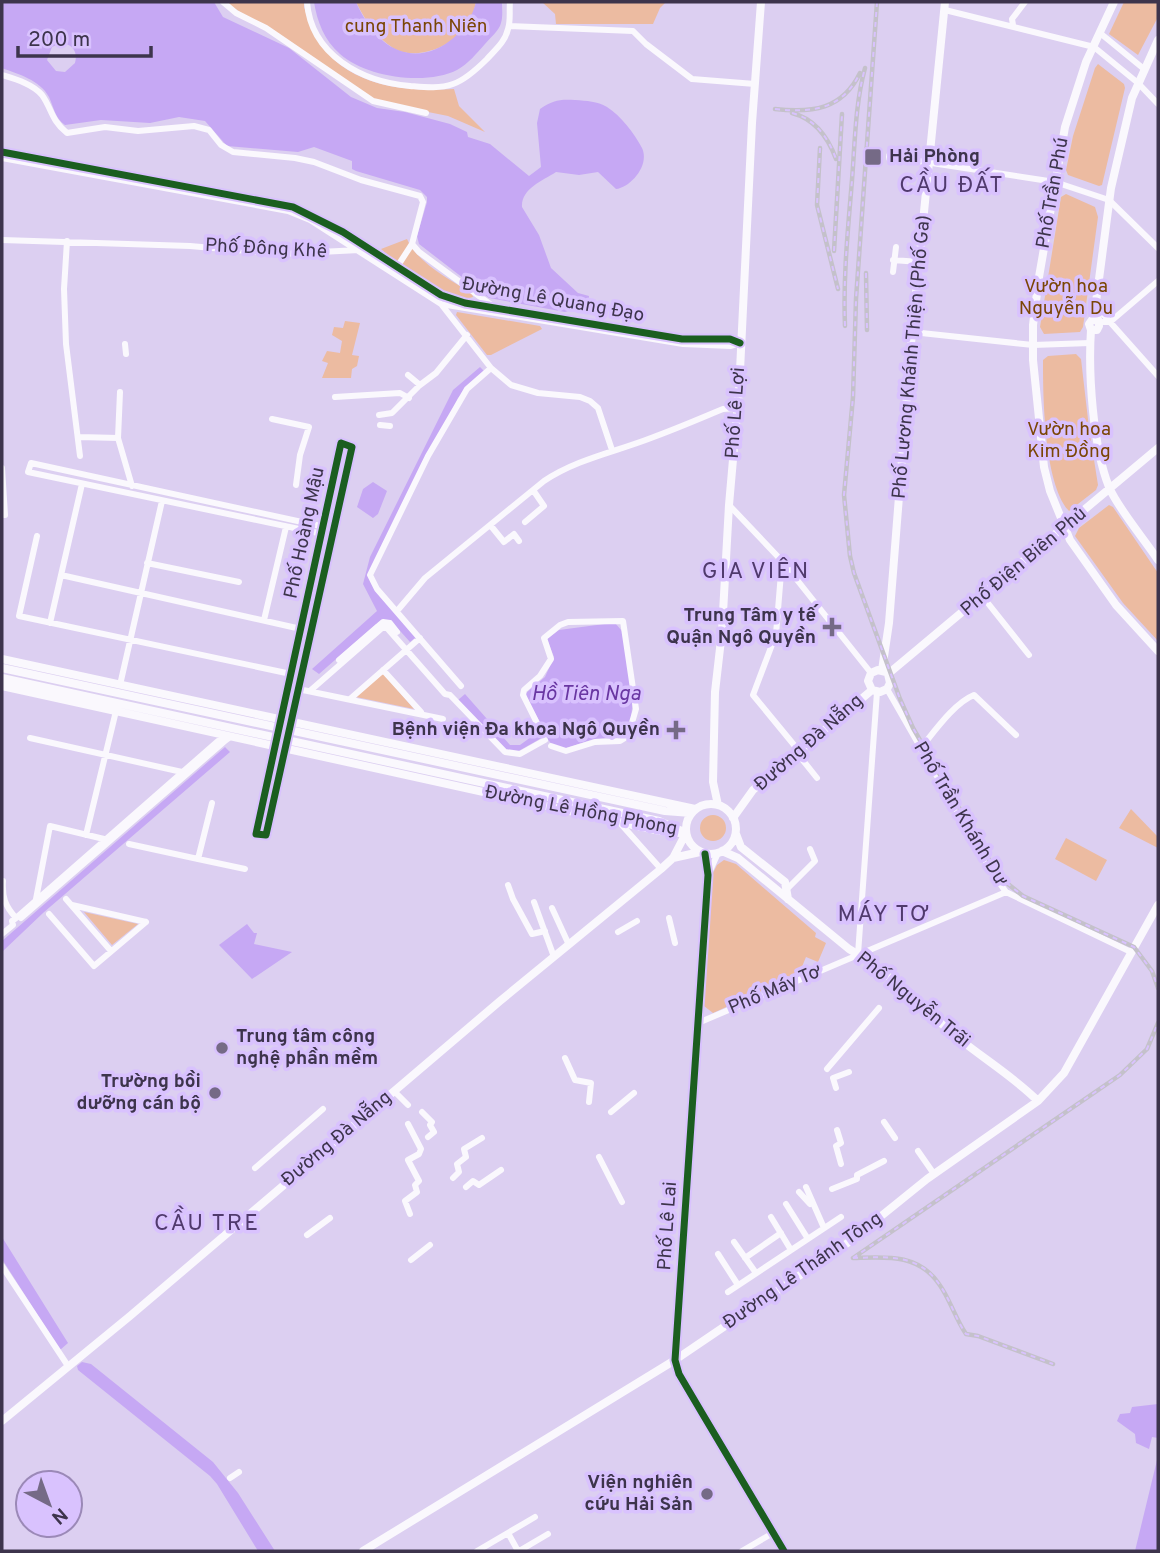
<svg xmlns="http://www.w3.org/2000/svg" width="1160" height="1553" font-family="Overpass,sans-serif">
	<rect width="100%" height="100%" fill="#dccff1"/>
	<path fill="#ecbba1" d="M225 2H304V7C308 19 312 31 319 42 349 87 405 92 454 89L459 106 485 132 448 116 373 101Z
		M356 2H476C474 12 470 23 463 31 448 48 414 61 393 48 376 37 365 20 356 2Z
		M542 2H666L660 8 653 24H556L555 14Z
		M1124 2H1158V17L1138 55 1109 34Z
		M1098 64 1124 84 1125 88 1102 185 1099 186 1068 175 1066 170 1073 136 1095 68Z
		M1066 194 1095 207 1098 217 1083 327 1080 332 1044 334 1040 327 1061 197Z
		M407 239C417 263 450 279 472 294L473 297C453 305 397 263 381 249Z
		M457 312 540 326 542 329 491 355H487L456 315Z
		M345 321 360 323 352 355 359 356 357 366 352 369 351 378H322L328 363 322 361 327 351 340 353 342 341 332 335 334 327 343 328Z
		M1076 354 1081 359 1089 428 1098 485 1096 490 1069 511C1044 484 1043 397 1043 360L1048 356Z
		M1109 505 1113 507 1158 573V641L1123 603 1075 536 1079 528Z
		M383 673 414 709 356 697Z
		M1131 809 1158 837V848L1119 828Z
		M700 828a13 13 0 1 1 26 0a13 13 0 1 1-26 0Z
		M1066 838 1107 860 1096 881 1055 859Z
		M724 860 736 864 816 933 815 937 826 943 818 962 806 957 799 974 713 1013 704 1006 712 875 717 865Z
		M84 912 138 924 112 945Z"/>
	<path fill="#c6a8f4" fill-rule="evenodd" d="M2 2H214L223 17 289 48 351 97 377 108 405 112 450 124 467 132 468 137 490 144 529 176 541 167 537 123 540 109C553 100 560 99 575 100 587 101 597 101 607 107 621 116 634 133 642 148 650 165 631 187 616 189L598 172 579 175 556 172C542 181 521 189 522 207L539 235 551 268 578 293 589 296 588 305 565 312 489 298 419 244 417 236 427 202V197L420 190 356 171 352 169V161L314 147 298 152 227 146 205 121 179 117 150 123 101 120 65 125C55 118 54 108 49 97 40 80 18 74 2 68ZM61 43C73 44 78 52 75 63L65 72 56 71 47 60 52 47Z
		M314 2H356C364 20 378 42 398 50 432 64 469 33 476 2H502C502 8 503 17 501 23 499 31 490 38 485 44 477 53 468 64 457 70 426 86 365 77 340 54 324 40 317 21 314 2Z
		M480 367 484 371 458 398 371 577 416 637 410 642 393 623 376 624 319 674 312 669 377 611 363 584 370 557 453 390Z
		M373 482 387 491 378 514 373 518 357 507 363 489Z
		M612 623H615L622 631C626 660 642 714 623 737L594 739 566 748 554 747 545 736 517 752 506 750 458 700 465 694 510 745H520L542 729V726L527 699 526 693 545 677 554 657 547 639 559 630Z
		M225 747 230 752 43 913 2 952V941Z
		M247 924 254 933H257L254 944 292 952 252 979 219 945Z
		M2 1237 68 1343 60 1350 2 1259Z
		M82 1362 91 1364 213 1462 238 1493 275 1551H258L217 1484 210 1476 78 1370 77 1366Z
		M1158 1404V1438L1152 1437 1149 1449 1136 1443 1135 1434 1117 1421 1120 1414 1130 1413 1132 1407Z
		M1158 1456V1551H1135Z"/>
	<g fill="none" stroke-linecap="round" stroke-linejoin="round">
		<path stroke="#faf8fd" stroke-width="6" d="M223 2 236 13 266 28 373 101 426 113
			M307 2C311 55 362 82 410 86 423 87 439 89 453 84 465 80 478 68 487 59 496 49 505 42 508 29 511 20 509 10 510 2
			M945 10 1094 47 1138 83 1158 104
			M1013 25 1012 19 1025 2
			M509 26 633 31 646 44 692 79 755 84
			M1100 33 1144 69
			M2 75C15 79 33 84 42 95 52 109 51 120 67 133L105 127 138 131 194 126 209 130 221 145 233 152 295 158 314 162 361 180 420 196 423 202 412 244 397 267
			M889 157a5 5 0 1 1 10 0a5 5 0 1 1-10 0Z
			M2 152 293 207 343 232 441 295 465 303 682 339H730L740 343
			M2 158 288 211 310 220 441 304 491 368 511 385 538 393 580 397 590 401 598 408 612 450
			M899 158 1055 182 1109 200 1158 248
			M2 240 190 246 281 254 359 250
			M67 241 64 289 66 344 80 456
			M412 244 419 252 494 307
			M893 260 919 262
			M893 272 896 247
			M441 304 683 344 731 346 740 343
			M1094 304 1158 376
			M1099 322H1110L1158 281
			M912 332 1033 345 1090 343
			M125 344 126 354
			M408 375 420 385
			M120 392 118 438 132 486
			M335 397 400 393 409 398
			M379 415 392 413 420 385 436 373 467 335
			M272 419 309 427 300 455 296 485
			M380 425 390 426
			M79 437 118 438
			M341 443 352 447 266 835 256 834Z
			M2 468 5 515
			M729 505 782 561 871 673
			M525 522 544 506 533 490
			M491 526 504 542 514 534 519 541
			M323 534 28 472 31 463 325 527
			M37 536 19 616 291 674
			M782 561 776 634 753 695 799 751
			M147 563 239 582
			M61 575 301 629
			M983 597 1029 655
			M397 611 425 578 544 481C577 459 615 452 651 438 676 429 699 419 723 409L736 408
			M264 620 286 527
			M50 623 82 484
			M339 660 383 622 390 623 397 632
			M383 670 421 712
			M120 685 162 501
			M461 686 377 589 370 575 428 456 467 389 491 368
			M298 689 443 719
			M887 689 993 874 1006 892 1131 952
			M311 690 382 628H387L445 694 450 695 505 752 520 754 545 740
			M350 699 420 638
			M539 727 523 695 524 690 540 676 551 659 544 638 560 625 568 622 623 621 636 709 628 736 620 741 595 742 566 751 551 746
			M30 738 182 772
			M920 749C934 732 954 703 974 695L1016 735
			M797 753 817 778
			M620 823 661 869
			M86 835 116 711
			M129 844 198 859 212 803
			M705 854 708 875 675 1360 679 1374 702 1413 784 1551
			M198 859 245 869
			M709 873 718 853
			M3 881C2 897 5 906 16 918
			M508 885 513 899 532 934 545 931
			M787 889 815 861 810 849
			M36 899 50 826 104 839
			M66 899 111 951
			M534 902 554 957
			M72 905 146 922
			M552 908 569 945
			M49 914 94 966 146 922
			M21 918 226 740
			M669 918 675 943
			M618 932 637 921
			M2 934 13 925 12 921 16 918 218 741 226 740 230 737
			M858 954 877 692
			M698 1023 1006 892
			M565 1058 575 1080 591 1083 589 1102
			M827 1069 879 1008
			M836 1088 833 1078 849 1072
			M394 1091 408 1105
			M422 1112 432 1122 430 1125 434 1132 428 1137
			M611 1112 634 1093
			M884 1122 895 1138
			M408 1124 421 1149 419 1154 408 1160 419 1181 415 1185 417 1192 405 1201 410 1214
			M837 1130 841 1143 836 1146 841 1164
			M918 1151 934 1174
			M599 1157 622 1202
			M255 1168 323 1109
			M453 1178 459 1172 457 1164 466 1157 464 1149 482 1138
			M466 1187 473 1181 479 1185 501 1170
			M806 1187 824 1228
			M832 1189 857 1179V1175L884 1161
			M799 1192 810 1204
			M786 1204 808 1239
			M771 1217 791 1250
			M307 1235 330 1218
			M734 1242 756 1273
			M718 1254 738 1285
			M745 1258 781 1233
			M411 1260 430 1245
			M2 1266 68 1366
			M728 1292 841 1217
			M230 1478 239 1472
			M508 1533 518 1551
			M477 1551 535 1517
			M519 1551 548 1534
			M742 1551 773 1533"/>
		<path stroke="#faf8fd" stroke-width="8" d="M1114 2 1086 62 1065 127 1039 277 1033 325V360L1044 467 1050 491 1070 540 1116 605 1158 651
			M1158 40 1132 98 1111 188 1094 317 1089 324 1091 330C1088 373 1093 447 1109 487 1117 507 1145 540 1158 560
			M1091 330H1097L1099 326 1098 319 1094 317
			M2 659 695 809
			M2 668 665 811 691 813
			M882 670 889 623 912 332 945 2
			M888 674 1158 448
			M2 678 659 821 686 833
			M2 686 660 831 679 833
			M872 690 868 681 871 673 878 670 886 672
			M872 690 880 692 887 689 890 683 888 674
			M686 829a25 25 0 1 1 50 0a25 25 0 1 1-50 0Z
			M718 805 713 782 715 692 722 631 729 505 739 391 752 123 761 2
			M733 818 753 790 872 690
			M736 834 741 847 785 882 788 899
			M722 851 738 858 849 949C889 972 922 1008 957 1037 984 1059 1014 1077 1038 1101
			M673 858 700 852
			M2 1421 130 1316 500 1001 661 869 673 858 686 833
			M363 1551 675 1360 849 1242 927 1179 1038 1101 1064 1073 1158 905"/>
		<defs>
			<path id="rail" d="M877 2 856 299 853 397 844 495 850 556 854 573 900 699 913 728 995 870 1003 880 1023 896 1134 947 1152 971 1158 988
				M775 109C812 113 842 110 860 73
				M792 113C815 119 828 137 836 159
				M820 148 817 205 838 289
				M834 251 842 114
				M866 273 867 330
				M845 326C843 277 848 229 852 180 855 143 855 105 865 68
				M853 1258 1120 1075 1147 1049 1158 1023
				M853 1258C885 1257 918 1253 939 1284 950 1299 955 1318 966 1334L978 1336 1053 1364"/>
		</defs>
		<use href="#rail" stroke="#c4c1ca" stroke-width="4.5"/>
		<use href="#rail" stroke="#d9c2fe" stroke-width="2" stroke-dasharray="5" stroke-linecap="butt"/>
		<defs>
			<path id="cycleway" d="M2 152 293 207 343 232 441 295 465 303 682 339H730L740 343
				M341 443 352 447 266 835 256 834Z
				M705 854 708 875 675 1360 679 1374 702 1413 784 1551"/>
		</defs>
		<use href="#cycleway" stroke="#d9c2fe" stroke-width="11"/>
		<use href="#cycleway" stroke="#1b5e20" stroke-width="7"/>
	</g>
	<g fill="#756a86" stroke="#d9c2fe" stroke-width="2.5">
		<rect x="864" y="148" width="18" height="18" rx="3.5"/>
		<path d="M828.5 616.5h7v7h7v7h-7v7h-7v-7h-7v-7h7z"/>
		<path d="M672.5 719.5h7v7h7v7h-7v7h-7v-7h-7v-7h7z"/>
		<circle cx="222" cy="1048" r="7"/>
		<circle cx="215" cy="1093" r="7"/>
		<circle cx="707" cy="1494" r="7"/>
	</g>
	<g text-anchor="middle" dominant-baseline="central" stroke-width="7" stroke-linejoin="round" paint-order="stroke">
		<g font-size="19" fill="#7a4505" stroke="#d9c2fe">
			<text x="416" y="27">cung Thanh Niên</text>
			<text x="1066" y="287">Vườn hoa<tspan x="1066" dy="22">Nguyễn Du</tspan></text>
			<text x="1069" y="430">Vườn hoa<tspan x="1069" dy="22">Kim Đồng</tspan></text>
		</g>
		<g font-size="19" font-weight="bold" fill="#3d344c" stroke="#d9c2fe" text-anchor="end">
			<text x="889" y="157" text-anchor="start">Hải Phòng</text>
			<text x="816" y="616">Trung Tâm y tế<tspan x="816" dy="22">Quận Ngô Quyền</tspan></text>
			<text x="660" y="730">Bệnh viện Đa khoa Ngô Quyền</text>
			<text x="236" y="1037" text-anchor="start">Trung tâm công<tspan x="236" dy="22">nghệ phần mềm</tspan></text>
			<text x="201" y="1082">Trường bồi<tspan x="201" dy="22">dưỡng cán bộ</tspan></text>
			<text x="693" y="1483">Viện nghiên<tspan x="693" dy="22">cứu Hải Sản</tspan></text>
		</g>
		<g font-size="19" fill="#3d344c" stroke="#d9c2fe">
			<text transform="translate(1053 193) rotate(-80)">Phố Trần Phú</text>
			<text transform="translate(266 249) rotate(3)">Phố Đông Khê</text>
			<text transform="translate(553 300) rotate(10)">Đường Lê Quang Đạo</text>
			<text transform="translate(912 357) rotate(-85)">Phố Lương Khánh Thiện (Phố Ga)</text>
			<text transform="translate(736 413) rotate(-86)">Phố Lê Lợi</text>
			<text transform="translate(305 533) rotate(-78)">Phố Hoàng Mậu</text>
			<text transform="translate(1024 562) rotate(-40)">Phố Điện Biên Phủ</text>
			<text transform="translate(809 743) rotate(-41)">Đường Đà Nẵng</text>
			<text transform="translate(581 811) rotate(11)">Đường Lê Hồng Phong</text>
			<text transform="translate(960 814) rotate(59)">Phố Trần Khánh Dư</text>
			<text transform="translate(775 990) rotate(-23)">Phố Máy Tơ</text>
			<text transform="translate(913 1000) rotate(39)">Phố Nguyễn Trãi</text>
			<text transform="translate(337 1139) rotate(-40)">Đường Đà Nẵng</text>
			<text transform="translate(668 1226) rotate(-86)">Phố Lê Lai</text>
			<text transform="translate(803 1271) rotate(-35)">Đường Lê Thánh Tông</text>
		</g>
		<g font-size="21" font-style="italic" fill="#6936a2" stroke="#d9c2fe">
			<text x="586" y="694">Hồ Tiên Nga</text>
		</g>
		<g font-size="23" letter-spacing="2" fill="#503a6d" stroke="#d9c2fe">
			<text x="952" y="186">CẦU ĐẤT</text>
			<text x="756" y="572">GIA VIÊN</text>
			<text x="884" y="915">MÁY TƠ</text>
			<text x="207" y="1224">CẦU TRE</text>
		</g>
	</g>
	<rect width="1160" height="1553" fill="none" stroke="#3d344c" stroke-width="7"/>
	<g transform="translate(49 1504) rotate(139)"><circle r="33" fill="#d9c2fe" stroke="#9b89b7" stroke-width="2"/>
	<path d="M0-5L12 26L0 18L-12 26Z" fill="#756a86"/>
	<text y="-10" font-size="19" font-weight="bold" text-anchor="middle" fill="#3d344c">N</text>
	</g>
	<path d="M18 46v10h133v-10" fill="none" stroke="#3d344c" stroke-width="3.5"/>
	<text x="28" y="46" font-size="21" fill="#3d344c" stroke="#d9c2fe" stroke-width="5" paint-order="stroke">200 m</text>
</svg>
